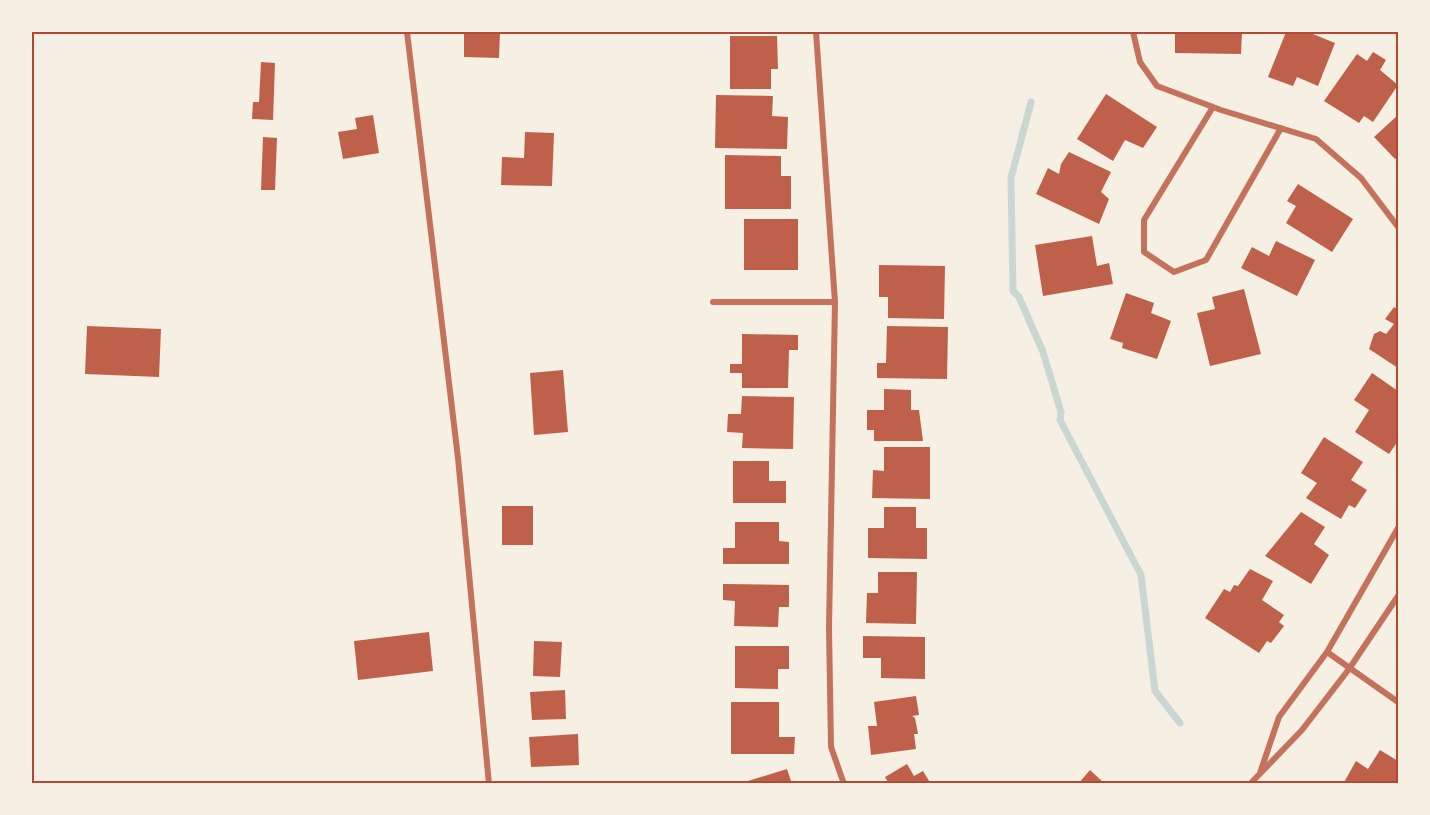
<svg xmlns="http://www.w3.org/2000/svg" width="1430" height="815" font-family="Ubuntu,sans-serif">
	<rect width="100%" height="100%" fill="#f6efe4"/>
	<g fill="none" stroke-linecap="round" stroke-linejoin="round">
		<path stroke="#c9d6d2" stroke-width="7" d="M1031 102 1011 178 1013 291 1019 297 1043 352 1061 412 1060 420 1141 575 1155 691 1180 723"/>
	</g>
	<path fill="#bf614a" d="M464 32H500L499 58 464 57Z
		M1175 32H1242L1241 54 1175 53Z
		M1286 32H1308L1335 43 1318 86 1297 77 1293 86 1268 77Z
		M730 36H777L778 69H771V89H730Z
		M1373 52 1386 60 1380 70 1398 85 1373 122 1364 116 1359 123 1324 101 1357 54 1367 61Z
		M261 62 275 63 273 120 252 119 253 102H259Z
		M1106 94 1157 127 1143 148 1125 140 1113 161 1077 139Z
		M716 95 773 96 772 116 788 117 787 149 715 148Z
		M373 115 379 153 343 159 338 132 357 129 355 118Z
		M1398 115V156L1395 159 1374 137Z
		M525 132 554 133 552 186 501 185 502 157 524 158Z
		M263 137 277 138 275 190H261Z
		M1069 152 1111 172 1101 192 1109 199 1099 224 1036 194 1048 168 1059 174 1061 164Z
		M725 155 781 156V176H791V209H725Z
		M1298 184 1353 219 1332 252 1286 223 1296 206 1287 201Z
		M744 219H798V270H744Z
		M1092 236 1097 266 1109 263 1113 284 1043 296 1035 245Z
		M1276 241 1315 260 1297 296 1241 268 1252 247 1269 256Z
		M879 265 945 266 944 319 888 318V297H879Z
		M1244 289 1261 354 1210 366 1197 313 1215 309 1212 297Z
		M1126 293 1154 303 1151 313 1171 321 1157 359 1122 348 1123 343 1110 339Z
		M1394 307 1398 310V368L1369 349 1374 334 1380 331 1386 334 1394 324 1385 319Z
		M87 326 161 329 159 377 85 374Z
		M887 326 948 327 947 379 877 378V363H886Z
		M742 334 798 335V350H789L788 388H742V373H730V364H742Z
		M563 370 568 432 534 435 530 373Z
		M1372 373 1398 391V441L1389 454 1355 432 1369 410 1354 400Z
		M884 389 911 390V410H919L923 441H874V430H867V410H884Z
		M742 396 794 397 793 449 742 448 743 433 727 432 728 414H741Z
		M1324 437 1363 462 1351 480 1367 490 1355 508 1349 505 1341 519 1306 498 1317 483 1301 473Z
		M884 447H930V499L872 498 873 470 884 471Z
		M733 461H769V481H786V503H733Z
		M502 506H533V545H502Z
		M884 507H916V528H927V559L868 558V528H884Z
		M1301 512 1325 527 1314 544 1329 555 1311 584 1265 556Z
		M735 522H779V541L789 542V564H723V548H735Z
		M1250 569 1273 581 1262 600 1284 615 1279 622 1284 626 1271 643 1267 641 1259 653 1205 618 1224 589 1230 592 1234 585 1238 586Z
		M878 572H917L916 624 866 623 867 593H878Z
		M723 584 789 585V607H779L778 627 734 626 735 601 723 600Z
		M429 632 433 671 358 680 354 641Z
		M863 636 925 637V679L881 678V658H863Z
		M534 641 562 642 560 677 533 676Z
		M735 646H789V669H778V689L735 688Z
		M565 690 566 719 532 720 530 692Z
		M916 696 919 715 912 716 915 718 918 734H914L916 749 871 755 868 726H877L874 702Z
		M731 702H779V737H795L794 754H731Z
		M578 734 579 765 531 767 529 737Z
		M1380 750 1398 761V784H1343L1356 761 1368 769Z
		M907 764 914 776 923 771 931 784H889L885 777Z
		M787 769 792 784H749L748 781Z
		M1090 770 1105 784H1078Z"/>
	<g fill="none" stroke-linecap="round" stroke-linejoin="round">
		<path stroke="#c5725c" stroke-width="6" d="M407 32 458 458 489 784
			M816 32 835 302 829 628 831 747 844 784
			M1133 32 1140 62 1157 86 1221 110 1316 139 1361 178 1398 227
			M1213 107 1144 220V252L1174 272 1206 260 1281 128
			M713 302H835
			M1327 652 1398 702
			M1260 773 1279 717 1327 652 1398 528
			M1250 784 1302 730 1349 669 1398 596"/>
	</g>
	<rect width="1430" height="815" fill="none" stroke="#f6efe4" stroke-width="66"/>
	<rect x="33" y="33" width="1364" height="749" fill="none" stroke="#b5482f" stroke-width="2"/>
</svg>
